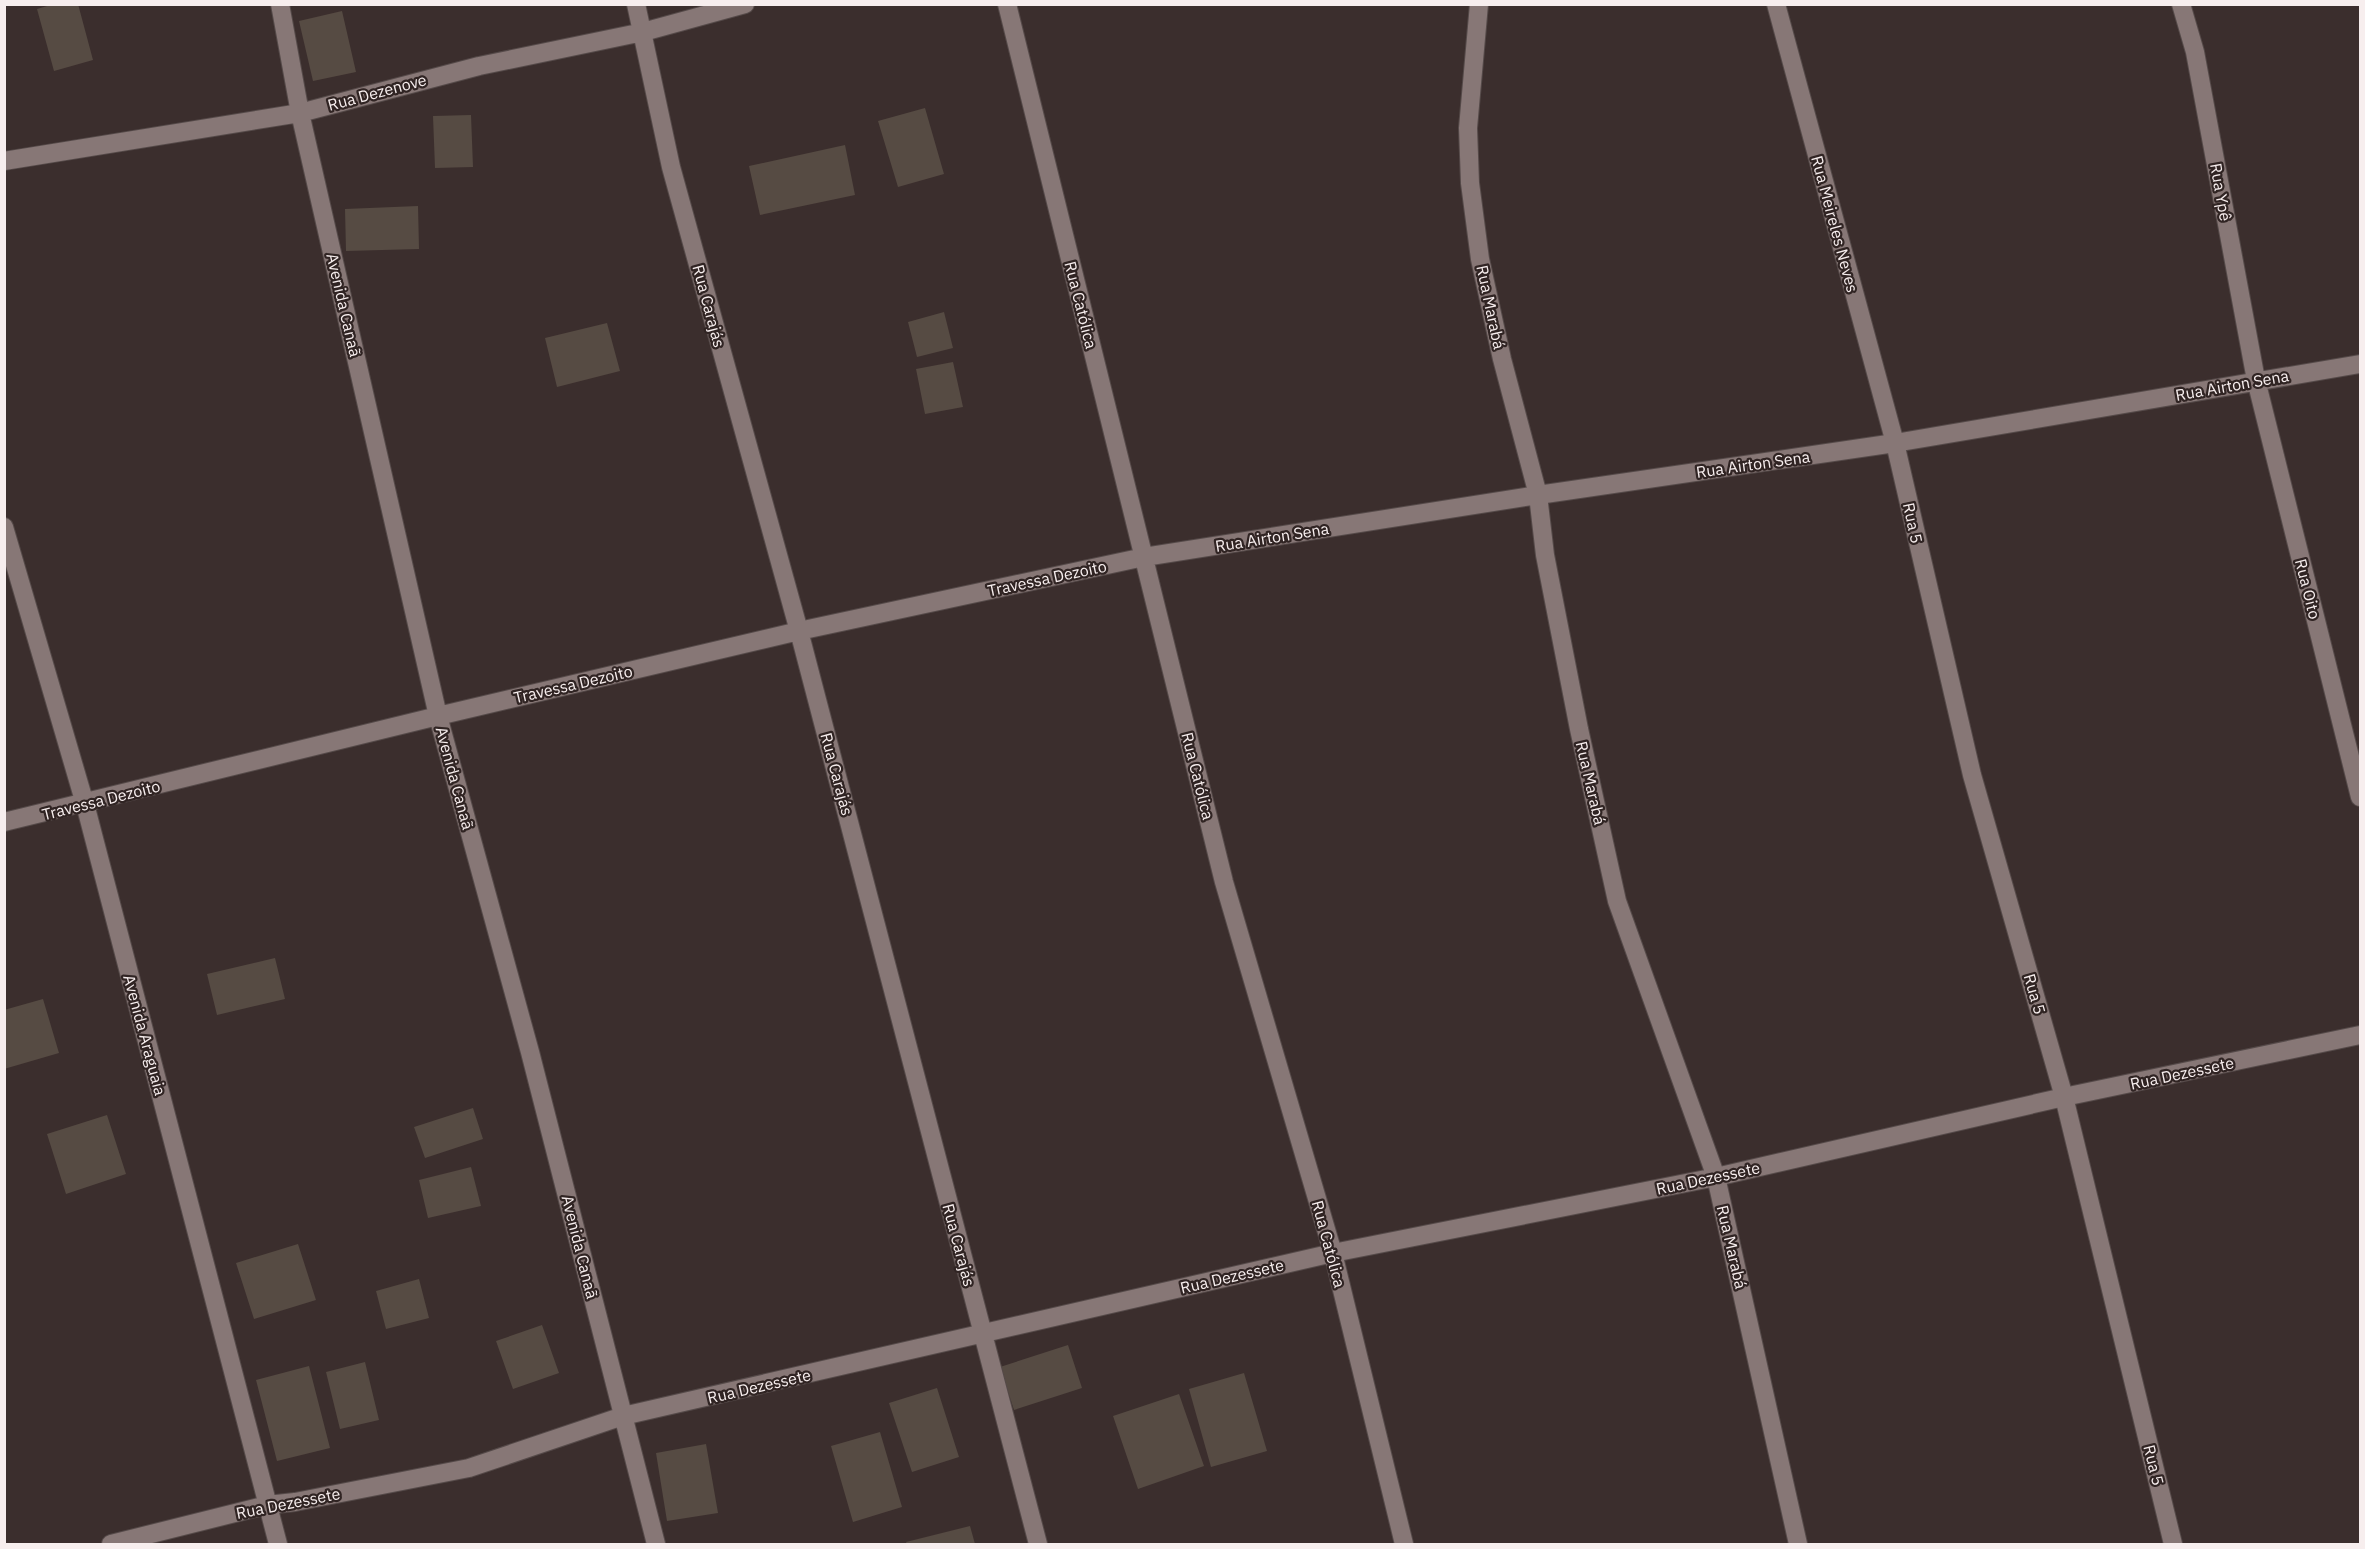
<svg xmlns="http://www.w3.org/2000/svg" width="2365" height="1549" font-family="'IBM Plex Sans',sans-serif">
	<rect width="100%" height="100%" fill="#3b2e2d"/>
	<path fill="#564b43" d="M54 4H78L93 60 54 71 37 9Z
		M342 11 356 72 313 81 299 21Z
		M925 108 944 174 898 187 878 121Z
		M471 115 473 167 435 168 433 116Z
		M845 145 855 195 760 215 749 166Z
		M418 206 419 249 346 251 345 209Z
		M944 312 953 348 917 357 908 322Z
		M607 323 620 371 557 387 545 338Z
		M953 362 963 407 925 414 916 369Z
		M275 958 285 999 217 1015 207 974Z
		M43 999 59 1053 4 1069V1010Z
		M473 1108 483 1139 425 1158 414 1127Z
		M107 1115 126 1174 66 1194 47 1134Z
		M471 1167 481 1206 428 1218 419 1180Z
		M298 1244 316 1300 254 1319 236 1263Z
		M419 1279 429 1318 386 1329 376 1291Z
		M542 1325 559 1373 513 1389 496 1341Z
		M1068 1345 1082 1388 1014 1410 1000 1367Z
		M365 1362 379 1420 340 1429 326 1372Z
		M309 1366 330 1448 277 1461 256 1380Z
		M1244 1373 1267 1451 1211 1467 1189 1389Z
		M937 1388 959 1457 912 1472 889 1403Z
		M1179 1394 1204 1466 1138 1489 1113 1416Z
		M880 1432 902 1507 853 1522 831 1446Z
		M706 1444 718 1513 667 1521 656 1453Z
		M970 1526 975 1544H907L906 1542Z"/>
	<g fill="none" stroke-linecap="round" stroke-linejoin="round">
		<defs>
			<path id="street" d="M280 4 300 113 438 716 530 1052 656 1544
				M636 4 671 167 799 631 1038 1544
				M1007 4 1224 882 1333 1253 1404 1544
				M1479 4 1468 128 1470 183 1480 259 1502 359 1538 495 1545 555 1579 729 1617 901 1716 1177 1798 1544
				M1776 4 1895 443 1972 775 2064 1097 2173 1544
				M2181 4 2195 52 2256 380 2360 797
				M4 161 300 113 479 66 643 32 745 4
				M4 527 85 804 278 1544
				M4 822 438 716 799 631 1144 557 1538 495 1895 443 2360 364
				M111 1544 267 1505 295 1502 469 1468 623 1416 1333 1253 1716 1177 2064 1097 2360 1035"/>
		</defs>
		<use href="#street" stroke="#554a49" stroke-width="20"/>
		<use href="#street" stroke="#877776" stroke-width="18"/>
	</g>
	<g text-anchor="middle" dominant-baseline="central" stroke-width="4.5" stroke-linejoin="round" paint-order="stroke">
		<g font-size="16" fill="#f7eeee" stroke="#302423">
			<text transform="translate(377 92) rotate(-15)">Rua Dezenove</text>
			<text transform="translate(2221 192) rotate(80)">Rua Ypê</text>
			<text transform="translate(1835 224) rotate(75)">Rua Meireles Neves</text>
			<text transform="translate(344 305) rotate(77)">Avenida Canaã</text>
			<text transform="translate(1081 305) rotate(76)">Rua Católica</text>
			<text transform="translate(709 306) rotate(75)">Rua Carajás</text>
			<text transform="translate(1491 307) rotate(78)">Rua Marabá</text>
			<text transform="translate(2232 385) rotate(-10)">Rua Airton Sena</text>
			<text transform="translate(1753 464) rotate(-8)">Rua Airton Sena</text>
			<text transform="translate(1913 523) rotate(78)">Rua 5</text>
			<text transform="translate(1272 537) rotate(-9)">Rua Airton Sena</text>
			<text transform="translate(1047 578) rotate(-12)">Travessa Dezoito</text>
			<text transform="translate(2308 589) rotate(76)">Rua Oito</text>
			<text transform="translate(573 684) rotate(-13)">Travessa Dezoito</text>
			<text transform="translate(837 774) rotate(75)">Rua Carajás</text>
			<text transform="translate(1198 776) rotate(76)">Rua Católica</text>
			<text transform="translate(455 778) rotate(75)">Avenida Canaã</text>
			<text transform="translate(1591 783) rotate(77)">Rua Marabá</text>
			<text transform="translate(101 800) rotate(-14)">Travessa Dezoito</text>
			<text transform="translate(2035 994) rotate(74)">Rua 5</text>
			<text transform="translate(145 1035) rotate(75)">Avenida Araguaia</text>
			<text transform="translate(2182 1073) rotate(-12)">Rua Dezessete</text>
			<text transform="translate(1708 1178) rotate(-12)">Rua Dezessete</text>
			<text transform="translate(1329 1244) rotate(75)">Rua Católica</text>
			<text transform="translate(959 1245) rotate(75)">Rua Carajás</text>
			<text transform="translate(580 1247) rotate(76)">Avenida Canaã</text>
			<text transform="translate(1732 1247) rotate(77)">Rua Marabá</text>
			<text transform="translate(1232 1276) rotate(-13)">Rua Dezessete</text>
			<text transform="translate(759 1386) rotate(-13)">Rua Dezessete</text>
			<text transform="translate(2154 1465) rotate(76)">Rua 5</text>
			<text transform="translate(288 1503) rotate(-11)">Rua Dezessete</text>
		</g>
	</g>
	<rect width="2365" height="1549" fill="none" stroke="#f7eeee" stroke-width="12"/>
</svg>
